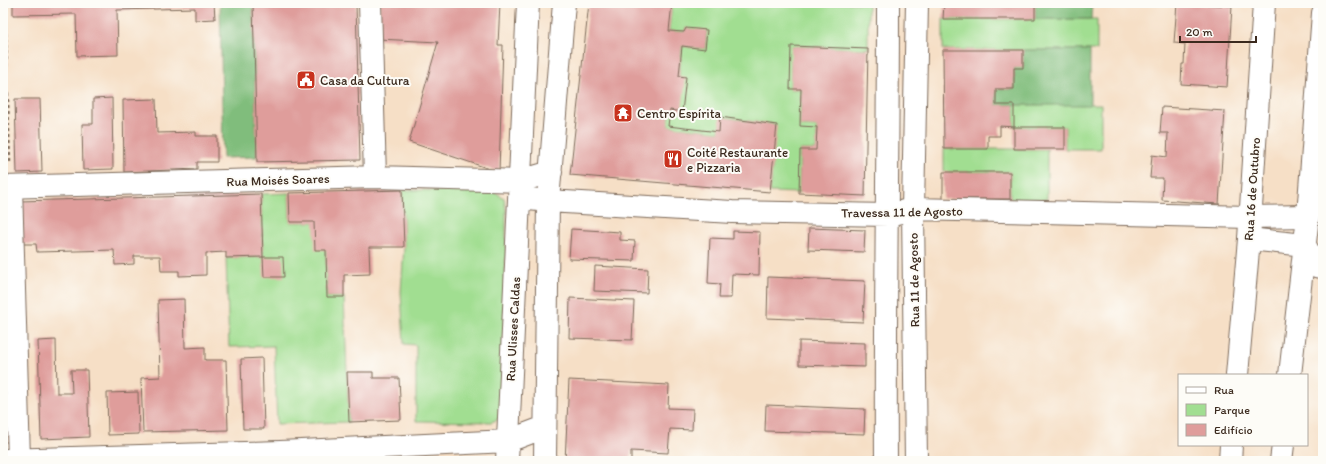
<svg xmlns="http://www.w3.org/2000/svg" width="1326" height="464" font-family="Itim,sans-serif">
	<rect width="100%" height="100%" fill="#fdfcf7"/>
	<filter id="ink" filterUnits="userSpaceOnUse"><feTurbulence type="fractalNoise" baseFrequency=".025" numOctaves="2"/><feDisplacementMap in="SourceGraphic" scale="8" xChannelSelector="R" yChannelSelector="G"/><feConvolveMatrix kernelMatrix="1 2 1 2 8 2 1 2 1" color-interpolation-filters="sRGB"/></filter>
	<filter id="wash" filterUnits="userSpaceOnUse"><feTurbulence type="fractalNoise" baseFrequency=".012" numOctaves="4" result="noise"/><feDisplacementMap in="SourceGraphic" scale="16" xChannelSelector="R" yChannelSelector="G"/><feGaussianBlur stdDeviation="0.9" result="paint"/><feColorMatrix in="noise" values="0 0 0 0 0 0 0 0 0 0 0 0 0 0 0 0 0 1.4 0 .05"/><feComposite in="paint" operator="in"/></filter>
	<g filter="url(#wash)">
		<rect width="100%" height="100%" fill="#f6dfc6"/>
		<path fill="#a1de91" stroke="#6e8458" d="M670 3H868V49L792 46 790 89H801L800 126 817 127 816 150H800L799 193 770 192 776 125 721 117 719 132 668 126 670 110 682 112 679 76 682 46 705 49 707 31 686 28 684 32 669 31 672 3Z
			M943 19H1097V50H943Z
			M1101 104V149H1065V127H1014V105Z
			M944 149H1047V199H1010V172H944Z
			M402 190 493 191 504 198 506 210V237L502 418 491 422 416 421V345L404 344 401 292 404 247Z
			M289 193 290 222H314L326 250 327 297H344L349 422 277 424 274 346 229 347 226 258 263 257 261 194Z"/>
		<path fill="#80bd7b" stroke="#5e744c" d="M220 3H253L257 157 223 158Z
			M1035 3H1092L1091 19H1035Z
			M1023 50H1090V105H996V89H1014V68L1023 67Z"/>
		<g id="blocks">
			<path fill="#df9d9b" d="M13 3H214L215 19 195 20V8L117 10 118 55 77 56 76 14 13 15Z
				M253 3H356L360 160 257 162Z
				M380 3H500L498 45H503L499 172 409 142 438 42 378 39Z
				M589 3H672L669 31 684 32 686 28 707 30 705 49 682 46 679 76 686 77 682 112 670 110 668 126 719 132 720 117 777 125 770 192 570 175Z
				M944 3H1035V19H943Z
				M1177 3 1232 6 1227 87 1181 84 1182 64H1184L1185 44 1174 43Z
				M791 46 868 49 865 196 799 193 800 150H816L817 127 800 126 801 89H790Z
				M943 50H1023V68H1014V89H996V105H1014V127L1000 126V136H988V149H944Z
				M112 98 113 169 83 170 82 124H93V99Z
				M15 99H40L42 172 17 173Z
				M156 99 157 133 196 132V136H217V162H197V169L124 172 123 100Z
				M1162 107 1225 111 1219 204 1162 200 1163 178H1150L1152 155 1167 157 1168 133H1160Z
				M1014 127H1065V149H1014Z
				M943 172H1010V199H943Z
				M402 190 404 247H369L370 274 344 275V297H327L326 250H315L314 222H290L289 193Z
				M261 194 263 257 226 258V252L206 253V275L179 276V271H161L160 256H134V264L115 265 114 250 37 252 36 244H21L20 201Z
				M809 228 865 230 864 252 808 250Z
				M571 229 620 232V240L635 241 634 261 569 259Z
				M733 231 760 232 759 275 732 274 731 298H719L720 284 708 283 710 238 733 239Z
				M263 257H283L284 277H264Z
				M595 266 648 269 647 293 594 291Z
				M768 277 865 281 863 322 767 318Z
				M570 298 634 301 632 340 569 338Z
				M184 299 185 348 205 347V360H226L228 430 143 432 141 378 160 377 158 300Z
				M3 335H7L9 442H3Z
				M56 340 57 393H72L71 370H87L89 437 41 439 38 341Z
				M799 341 865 343V367L799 365Z
				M262 358 264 429H243L241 359Z
				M347 372H373V378H399L401 420 349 422Z
				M569 380 669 385 668 408 693 409 692 430 670 429 668 453 631 451V461H565Z
				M138 392 139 434 108 435 107 393Z
				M766 405 865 409 864 434 765 431Z"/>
		</g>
	</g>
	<g filter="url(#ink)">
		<use href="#blocks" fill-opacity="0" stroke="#7c6959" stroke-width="1"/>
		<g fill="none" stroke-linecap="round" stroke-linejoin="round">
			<defs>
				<path id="minor" d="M370 3 375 177
					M3 187 375 177 520 181 551 172
					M11 187 19 459
					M520 198 548 201 732 212 888 215 913 209 1250 217 1308 216
					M1249 239 1305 245 1316 266 1323 267
					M3 460 280 452 508 441 545 427
					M507 461 528 3
					M545 461 548 201 564 3
					M886 461C885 308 888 156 888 3
					M916 461 913 209 917 3"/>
				<path id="tertiary" d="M1237 375 1249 239 1264 3
					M1290 375 1308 216 1323 13
					M1230 461 1231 445
					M1281 461 1283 445"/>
			</defs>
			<use href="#minor" stroke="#7c6959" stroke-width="24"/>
			<use href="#tertiary" stroke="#7c6959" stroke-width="24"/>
			<path stroke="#7c6959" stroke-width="2.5" stroke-dasharray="3 3" stroke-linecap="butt" d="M5 3 10 162"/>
			<use href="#minor" stroke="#fff" stroke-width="22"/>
			<use href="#tertiary" stroke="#fff" stroke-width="22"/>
		</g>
	</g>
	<defs>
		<symbol id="civic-square" viewBox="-11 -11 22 22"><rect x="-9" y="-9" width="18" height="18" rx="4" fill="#c8321e" stroke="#fdfcf7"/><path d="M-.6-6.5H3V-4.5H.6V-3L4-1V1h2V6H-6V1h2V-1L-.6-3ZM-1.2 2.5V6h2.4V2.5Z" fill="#fff"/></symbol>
		<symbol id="temple-square" viewBox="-11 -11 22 22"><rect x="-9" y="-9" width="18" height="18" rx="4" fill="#c8321e" stroke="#fdfcf7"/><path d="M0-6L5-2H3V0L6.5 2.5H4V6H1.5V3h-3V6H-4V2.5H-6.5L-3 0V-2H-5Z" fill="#fff"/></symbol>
		<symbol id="restaurant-square" viewBox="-11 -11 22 22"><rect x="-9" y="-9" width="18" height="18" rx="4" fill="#c8321e" stroke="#fdfcf7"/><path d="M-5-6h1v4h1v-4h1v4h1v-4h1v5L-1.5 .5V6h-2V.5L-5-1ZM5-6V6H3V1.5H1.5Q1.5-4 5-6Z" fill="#fff"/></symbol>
	</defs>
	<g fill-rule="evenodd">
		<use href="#civic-square" x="295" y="69" width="22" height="22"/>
		<use href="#temple-square" x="612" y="102" width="22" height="22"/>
		<use href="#restaurant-square" x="662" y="148" width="22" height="22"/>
	</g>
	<g text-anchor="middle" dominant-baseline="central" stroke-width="4" stroke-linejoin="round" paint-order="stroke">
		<g font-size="13" fill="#3b2a1e" stroke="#fdfcf7" text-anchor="start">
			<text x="320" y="80">Casa da Cultura</text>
			<text x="637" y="113">Centro Espírita</text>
			<text x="687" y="152">Coité Restaurante<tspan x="687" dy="15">e Pizzaria</tspan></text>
		</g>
		<g font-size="13" fill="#3b2a1e" stroke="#fdfcf7">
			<text transform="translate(278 180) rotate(-2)">Rua Moisés Soares</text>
			<text transform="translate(1252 189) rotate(-86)">Rua 16 de Outubro</text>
			<text transform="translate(902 212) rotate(-1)">Travessa 11 de Agosto</text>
			<text transform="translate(914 280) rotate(-91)">Rua 11 de Agosto</text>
			<text transform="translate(513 329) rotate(-87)">Rua Ulisses Caldas</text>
		</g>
	</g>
	<rect width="1326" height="464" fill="none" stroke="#fdfcf7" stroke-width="16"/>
	<rect x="1178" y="374" width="130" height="72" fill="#fdfcf7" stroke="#afa8a0"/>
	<rect x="1186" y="387" width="20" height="6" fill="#ffffff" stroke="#afa8a0"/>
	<text x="1214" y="394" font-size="12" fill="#3b2a1e">Rua</text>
	<rect x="1186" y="404" width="20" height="12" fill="#a1de91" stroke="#afa8a0"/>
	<text x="1214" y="414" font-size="12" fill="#3b2a1e">Parque</text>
	<rect x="1186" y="424" width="20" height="12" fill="#df9d9b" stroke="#afa8a0"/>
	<text x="1214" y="434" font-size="12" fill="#3b2a1e">Edifício</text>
	<path d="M1180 36v6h76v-6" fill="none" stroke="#3b2a1e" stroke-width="2"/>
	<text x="1186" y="36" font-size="12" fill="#3b2a1e" stroke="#fdfcf7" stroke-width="3" paint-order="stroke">20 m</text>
</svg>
